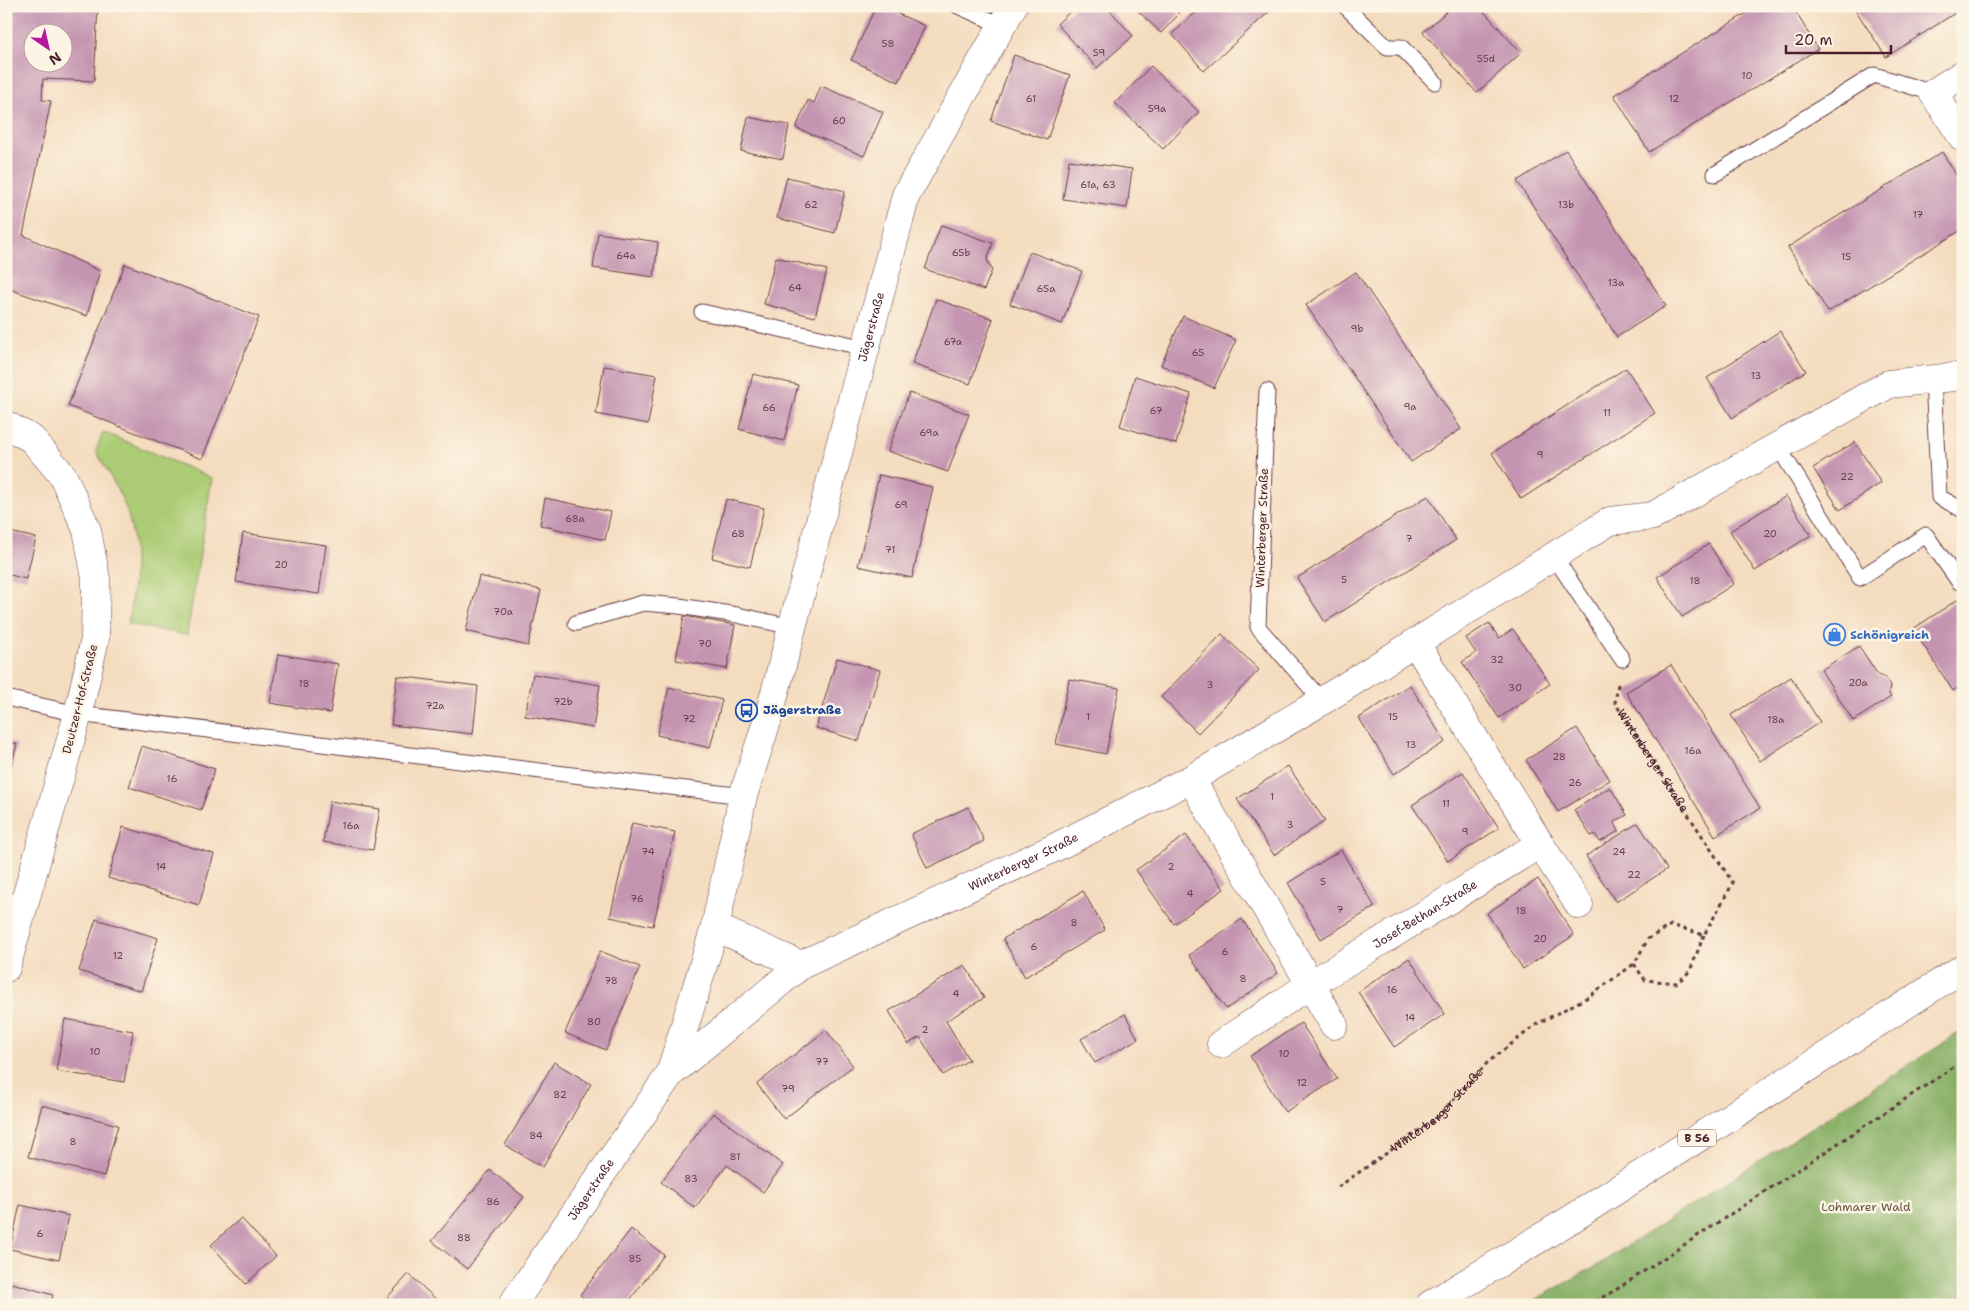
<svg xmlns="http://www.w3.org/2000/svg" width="1969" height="1311" font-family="'Shantell Sans',sans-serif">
	<rect width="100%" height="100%" fill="#fcf5e5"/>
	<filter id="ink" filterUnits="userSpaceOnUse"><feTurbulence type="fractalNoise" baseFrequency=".02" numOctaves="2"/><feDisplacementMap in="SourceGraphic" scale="10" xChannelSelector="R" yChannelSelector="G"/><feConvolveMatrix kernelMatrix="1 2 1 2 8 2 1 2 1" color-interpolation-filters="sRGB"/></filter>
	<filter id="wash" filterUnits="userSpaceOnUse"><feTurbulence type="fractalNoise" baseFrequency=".0096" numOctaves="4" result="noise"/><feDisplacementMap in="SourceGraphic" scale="20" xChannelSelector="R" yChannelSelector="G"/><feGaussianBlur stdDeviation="1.12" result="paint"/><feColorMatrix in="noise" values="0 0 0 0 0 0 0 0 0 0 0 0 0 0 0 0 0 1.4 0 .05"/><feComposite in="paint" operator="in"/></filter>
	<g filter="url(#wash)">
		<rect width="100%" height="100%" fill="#f4dcbf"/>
		<path fill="#abcc74" stroke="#7a7650" d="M103 432 212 478 187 635 128 624C134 584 140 537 122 499 115 483 105 467 96 451Z"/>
		<path fill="#88b066" stroke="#696848" d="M1963 1030V1305H1526L1599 1264Z"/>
		<g id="blocks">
			<path fill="#c494b1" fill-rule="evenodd" d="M6 6H98L94 81 43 79 42 100 51 101 23 235 100 271 87 316 6 288ZM32 32H62V62H32Z
				M876 6H881L925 26 899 82 851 60Z
				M1076 6H1106L1133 36 1097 68 1057 24Z
				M1133 6H1171L1179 14 1161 33Z
				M1203 6H1270L1272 9 1204 71 1172 34Z
				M1453 6H1479L1521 53 1477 93 1423 32Z
				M1758 6H1792L1818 49 1649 152 1614 95Z
				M1853 6H1963V8L1886 57Z
				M1014 55 1070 75 1047 140 991 121Z
				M1151 66 1199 112 1163 149 1115 103Z
				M821 86 883 112 864 156 796 128 808 100 814 103Z
				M748 117 789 125 783 159 741 151Z
				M1566 150 1666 306 1617 337 1517 181Z
				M1942 152 1963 186V229L1828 312 1788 247Z
				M1069 160 1132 169 1127 208 1063 199Z
				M787 177 845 191 835 233 777 218Z
				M941 225 993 243 987 260 992 270 984 290 925 269Z
				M598 233 658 242 654 277 593 268Z
				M1030 252 1082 271 1062 324 1010 304Z
				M776 257 827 270 815 317 764 304Z
				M125 264 259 317 202 459 68 406Z
				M1356 272 1461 429 1411 462 1306 305Z
				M936 299 993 319 970 384 912 364Z
				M1183 316 1236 340 1214 388 1161 365Z
				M1780 331 1806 371 1732 418 1707 378Z
				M604 366 657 375 648 424 596 414Z
				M1626 368 1655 413 1521 499 1492 453Z
				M753 374 798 385 784 441 739 429Z
				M1135 376 1191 394 1176 444 1120 426Z
				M909 393 969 414 948 472 888 451Z
				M1855 442 1881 483 1840 510 1813 468Z
				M879 475 933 487 912 578 858 566Z
				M1428 496 1456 540 1325 622 1297 578Z
				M1786 496 1811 535 1755 571 1730 531Z
				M545 498 611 512 605 540 540 525Z
				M726 499 764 508 750 567 712 558Z
				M6 531 36 538 26 579 6 574Z
				M243 533 326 545 319 594 236 582Z
				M1709 544 1734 584 1682 617 1657 577Z
				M479 576 541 590 528 646 466 631Z
				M1963 596V684L1953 691 1913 629Z
				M684 616 735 625 727 669 676 660Z
				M1489 623 1499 638 1513 629 1550 684 1499 718 1462 662 1476 653 1466 638Z
				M1222 634 1259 670 1198 733 1161 697Z
				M1859 646 1878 675 1886 678 1890 685 1889 694 1891 697 1853 721 1821 670Z
				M278 654 338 664 330 713 270 703Z
				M837 658 880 670 859 741 816 728Z
				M1671 665 1760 808 1715 836 1626 692Z
				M533 674 600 685 593 728 525 716Z
				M397 676 478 686 473 734 391 725Z
				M1791 677 1820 722 1760 761 1731 715Z
				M1069 679 1119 688 1106 754 1056 744Z
				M1410 685 1445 742 1394 774 1359 718Z
				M669 687 722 700 710 748 657 735Z
				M1577 728 1610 780 1558 812 1526 760Z
				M6 741 17 744 7 783H6Z
				M142 746 215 769 201 810 129 787Z
				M1288 766 1325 821 1274 855 1237 799Z
				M1463 772 1499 828 1448 861 1412 805Z
				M1610 787 1627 815 1614 822 1619 831 1600 842 1595 834 1591 836 1574 810Z
				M330 801 380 809 373 850 323 842Z
				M968 807 984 841 927 868 911 834Z
				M632 823 675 832 653 926 610 917Z
				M1638 823 1667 869 1616 902 1586 856Z
				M123 827 214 854 199 905 108 878Z
				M1186 835 1224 889 1174 924 1136 870Z
				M1341 850 1375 907 1321 939 1288 883Z
				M1538 879 1574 935 1523 969 1487 913Z
				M1083 891 1105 930 1025 977 1003 939Z
				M96 919 158 938 141 991 79 971Z
				M1242 919 1278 973 1226 1009 1189 955Z
				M600 951 640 967 606 1050 565 1033Z
				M1409 958 1445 1014 1394 1047 1358 992Z
				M965 965 984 998 946 1021 969 1060 943 1075 920 1037 908 1044 889 1011Z
				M1125 1014 1138 1039 1095 1063 1081 1039Z
				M65 1019 133 1031 124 1082 56 1071Z
				M1301 1023 1337 1079 1285 1112 1250 1056Z
				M826 1030 853 1066 784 1119 757 1084Z
				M554 1062 591 1084 543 1167 505 1145Z
				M42 1105 118 1125 104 1176 28 1157Z
				M713 1113 783 1165 763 1192 727 1165 695 1208 661 1182Z
				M490 1170 524 1197 467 1269 432 1241Z
				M20 1205 69 1216 59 1260 10 1249Z
				M241 1218 276 1256 246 1284 211 1245Z
				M631 1229 664 1255 626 1305H593L580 1295Z
				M409 1274 442 1305H380Z
				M12 1283 53 1295 50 1305H6Z"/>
		</g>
	</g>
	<g filter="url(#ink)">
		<use href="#blocks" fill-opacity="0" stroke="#643b41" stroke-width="1"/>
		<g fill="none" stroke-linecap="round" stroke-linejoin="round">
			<defs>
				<path id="service" d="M958 6 1003 26
					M1345 6 1387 47H1401L1435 82
					M1715 174 1874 75 1933 93
					M702 312 866 348
					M1933 379 1939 497 1963 510
					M1267 391 1258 627 1322 701
					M1777 445 1860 578 1926 535 1959 582
					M1553 555 1622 659
					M576 623 643 603 679 606 737 615 792 627
					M6 698 78 714 743 796"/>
				<g id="minor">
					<path d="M1963 74 1933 93 1963 138"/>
					<path d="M6 425 32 439 63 476 87 530 96 579 95 639 78 714 6 968"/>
					<path d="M1191 779 1334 1025"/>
					<path d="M1540 844 1579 905"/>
					<path id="s3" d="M715 927 801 965 1052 849 1191 779 1322 701 1610 521 1653 516 1889 384 1963 376"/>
					<path id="s4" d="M1221 1044 1311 984 1540 844 1415 642"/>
					<path d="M670 1074 801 965"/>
					<path id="s5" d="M512 1305 670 1074 715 927 743 796 769 715 906 195 1013 6"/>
				</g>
				<path id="primary" d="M1430 1305 1573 1218 1963 968"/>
			</defs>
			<use href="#service" stroke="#643b41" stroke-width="17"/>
			<use href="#minor" stroke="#643b41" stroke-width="29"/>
			<use href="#primary" stroke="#643b41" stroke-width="29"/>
			<g stroke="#643b41" stroke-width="3" stroke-dasharray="4 4" stroke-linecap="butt">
				<path id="s1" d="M1618 684 1615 703 1733 883 1704 935 1671 925 1648 939 1634 964 1645 980 1677 983 1690 971 1704 935"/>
				<path id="s2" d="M1338 1187 1437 1118 1488 1062 1537 1024 1588 997 1634 964"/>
				<path d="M1588 1305 1614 1291 1963 1061"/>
			</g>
			<use href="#service" stroke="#fff" stroke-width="15"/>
			<use href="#minor" stroke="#fff" stroke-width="28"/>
			<use href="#primary" stroke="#fff" stroke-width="28"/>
		</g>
	</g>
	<defs>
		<symbol id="shop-ring" viewBox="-11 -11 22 22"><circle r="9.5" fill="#fcf5e5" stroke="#3f7fe0" stroke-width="1.5"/><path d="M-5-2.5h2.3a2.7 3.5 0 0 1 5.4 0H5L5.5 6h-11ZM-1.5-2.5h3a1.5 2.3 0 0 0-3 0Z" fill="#3f7fe0"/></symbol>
		<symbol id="bus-ring" viewBox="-11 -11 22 22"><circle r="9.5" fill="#fcf5e5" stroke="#1a4fb4" stroke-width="1.5"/><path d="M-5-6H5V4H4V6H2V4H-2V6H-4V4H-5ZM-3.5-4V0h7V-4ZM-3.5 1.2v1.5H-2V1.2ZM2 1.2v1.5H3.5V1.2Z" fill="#1a4fb4"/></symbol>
	</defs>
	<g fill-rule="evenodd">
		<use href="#shop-ring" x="1822" y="622" width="25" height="25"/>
		<use href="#bus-ring" x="734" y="698" width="25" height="25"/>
	</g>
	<g text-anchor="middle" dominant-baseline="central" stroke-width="5" stroke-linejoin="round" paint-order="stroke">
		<g font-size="10" fill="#683c4c">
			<text x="888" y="43">58</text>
			<text x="1099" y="52">59</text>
			<text x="1486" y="58">55d</text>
			<text x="1747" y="75">10</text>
			<text x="1031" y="98">61</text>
			<text x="1674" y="98">12</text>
			<text x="1157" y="108">59a</text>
			<text x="839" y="120">60</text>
			<text x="1098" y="184">61a, 63</text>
			<text x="811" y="204">62</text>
			<text x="1566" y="204">13b</text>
			<text x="1918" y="214">17</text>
			<text x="961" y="252">65b</text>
			<text x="626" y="255">64a</text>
			<text x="1846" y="256">15</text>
			<text x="1616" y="282">13a</text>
			<text x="795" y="287">64</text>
			<text x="1046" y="288">65a</text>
			<text x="1357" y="328">9b</text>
			<text x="953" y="341">67a</text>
			<text x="1198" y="352">65</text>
			<text x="1756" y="375">13</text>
			<text x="1410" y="406">9a</text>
			<text x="769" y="407">66</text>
			<text x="1156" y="410">67</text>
			<text x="1607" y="412">11</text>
			<text x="929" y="432">69a</text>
			<text x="1540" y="454">9</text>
			<text x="1847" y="476">22</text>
			<text x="901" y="504">69</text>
			<text x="575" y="518">68a</text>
			<text x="738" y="533">68</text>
			<text x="1770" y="533">20</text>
			<text x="1409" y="538">7</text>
			<text x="890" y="549">71</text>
			<text x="281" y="564">20</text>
			<text x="1344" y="579">5</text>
			<text x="1695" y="580">18</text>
			<text x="503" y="611">70a</text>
			<text x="705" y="643">70</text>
			<text x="1497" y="659">32</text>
			<text x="1858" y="682">20a</text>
			<text x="304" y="683">18</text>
			<text x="1210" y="684">3</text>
			<text x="1515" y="687">30</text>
			<text x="563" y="701">72b</text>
			<text x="435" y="705">72a</text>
			<text x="1088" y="716">1</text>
			<text x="1393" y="716">15</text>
			<text x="689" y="718">72</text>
			<text x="1776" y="719">18a</text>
			<text x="1411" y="744">13</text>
			<text x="1693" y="750">16a</text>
			<text x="1559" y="756">28</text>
			<text x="172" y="778">16</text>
			<text x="1575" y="782">26</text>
			<text x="1272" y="796">1</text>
			<text x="1446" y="803">11</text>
			<text x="1290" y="824">3</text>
			<text x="351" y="825">16a</text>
			<text x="1465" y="831">9</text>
			<text x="648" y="851">74</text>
			<text x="1619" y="851">24</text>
			<text x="161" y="866">14</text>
			<text x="1171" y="866">2</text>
			<text x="1634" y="874">22</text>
			<text x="1323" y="881">5</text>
			<text x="1190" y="893">4</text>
			<text x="637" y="898">76</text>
			<text x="1340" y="909">7</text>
			<text x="1521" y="910">18</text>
			<text x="1074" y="922">8</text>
			<text x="1540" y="938">20</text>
			<text x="1034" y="946">6</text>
			<text x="1225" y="951">6</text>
			<text x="118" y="955">12</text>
			<text x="1243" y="978">8</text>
			<text x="611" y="980">78</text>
			<text x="1392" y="989">16</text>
			<text x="956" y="993">4</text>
			<text x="1410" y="1017">14</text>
			<text x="594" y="1021">80</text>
			<text x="925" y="1029">2</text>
			<text x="95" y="1051">10</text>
			<text x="1284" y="1053">10</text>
			<text x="822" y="1061">77</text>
			<text x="1302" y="1082">12</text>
			<text x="788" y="1088">79</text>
			<text x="560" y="1094">82</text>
			<text x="536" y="1135">84</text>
			<text x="73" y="1141">8</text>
			<text x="735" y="1156">81</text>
			<text x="691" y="1178">83</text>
			<text x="493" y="1201">86</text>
			<text x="40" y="1233">6</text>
			<text x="464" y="1237">88</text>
			<text x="635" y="1258">85</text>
		</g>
		<rect fill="#fcf5e5" stroke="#7f5f63" stroke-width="1" x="1678" y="1129.5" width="38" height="17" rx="4"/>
		<g font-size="11" font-weight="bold" fill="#4a1f2b">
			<text x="1697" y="1138">B 56</text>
		</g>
		<g font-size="12" fill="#4a1f2b" stroke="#fcf5e5">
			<text stroke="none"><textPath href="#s5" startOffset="1054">Jägerstraße</textPath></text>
			<text transform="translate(1262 528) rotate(-88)">Winterberger Straße</text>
			<text transform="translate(80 699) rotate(-76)">Deutzer-Hof-Straße</text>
			<text stroke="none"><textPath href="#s1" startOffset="88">Winterberger Straße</textPath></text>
			<text stroke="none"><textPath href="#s3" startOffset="339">Winterberger Straße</textPath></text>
			<text stroke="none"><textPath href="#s4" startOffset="242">Josef-Bethan-Straße</textPath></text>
			<text stroke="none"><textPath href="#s2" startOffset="126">Winterberger Straße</textPath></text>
			<text stroke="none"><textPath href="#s5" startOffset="140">Jägerstraße</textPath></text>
		</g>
		<g font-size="12" font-weight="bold" fill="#366cbe" stroke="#fcf5e5" text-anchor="start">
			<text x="1850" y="635">Schönigreich</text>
		</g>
		<g font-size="12" font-weight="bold" fill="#164399" stroke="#fcf5e5" text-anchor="start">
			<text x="763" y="710">Jägerstraße</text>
		</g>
		<g font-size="12" fill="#675341" stroke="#fcf5e5">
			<text x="1866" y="1207">Lohmarer Wald</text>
		</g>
	</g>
	<rect width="1969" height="1311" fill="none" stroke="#fcf5e5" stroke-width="25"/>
	<g transform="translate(48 48) rotate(146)"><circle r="24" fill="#fcf5e5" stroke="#b59f9b"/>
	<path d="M0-4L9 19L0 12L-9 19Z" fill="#b5179e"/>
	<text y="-8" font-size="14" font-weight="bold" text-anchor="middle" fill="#4a1f2b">N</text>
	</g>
	<path d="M1786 45v8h105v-8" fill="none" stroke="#4a1f2b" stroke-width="2.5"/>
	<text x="1794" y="45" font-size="15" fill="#4a1f2b" stroke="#fcf5e5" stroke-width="4" paint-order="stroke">20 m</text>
</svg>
